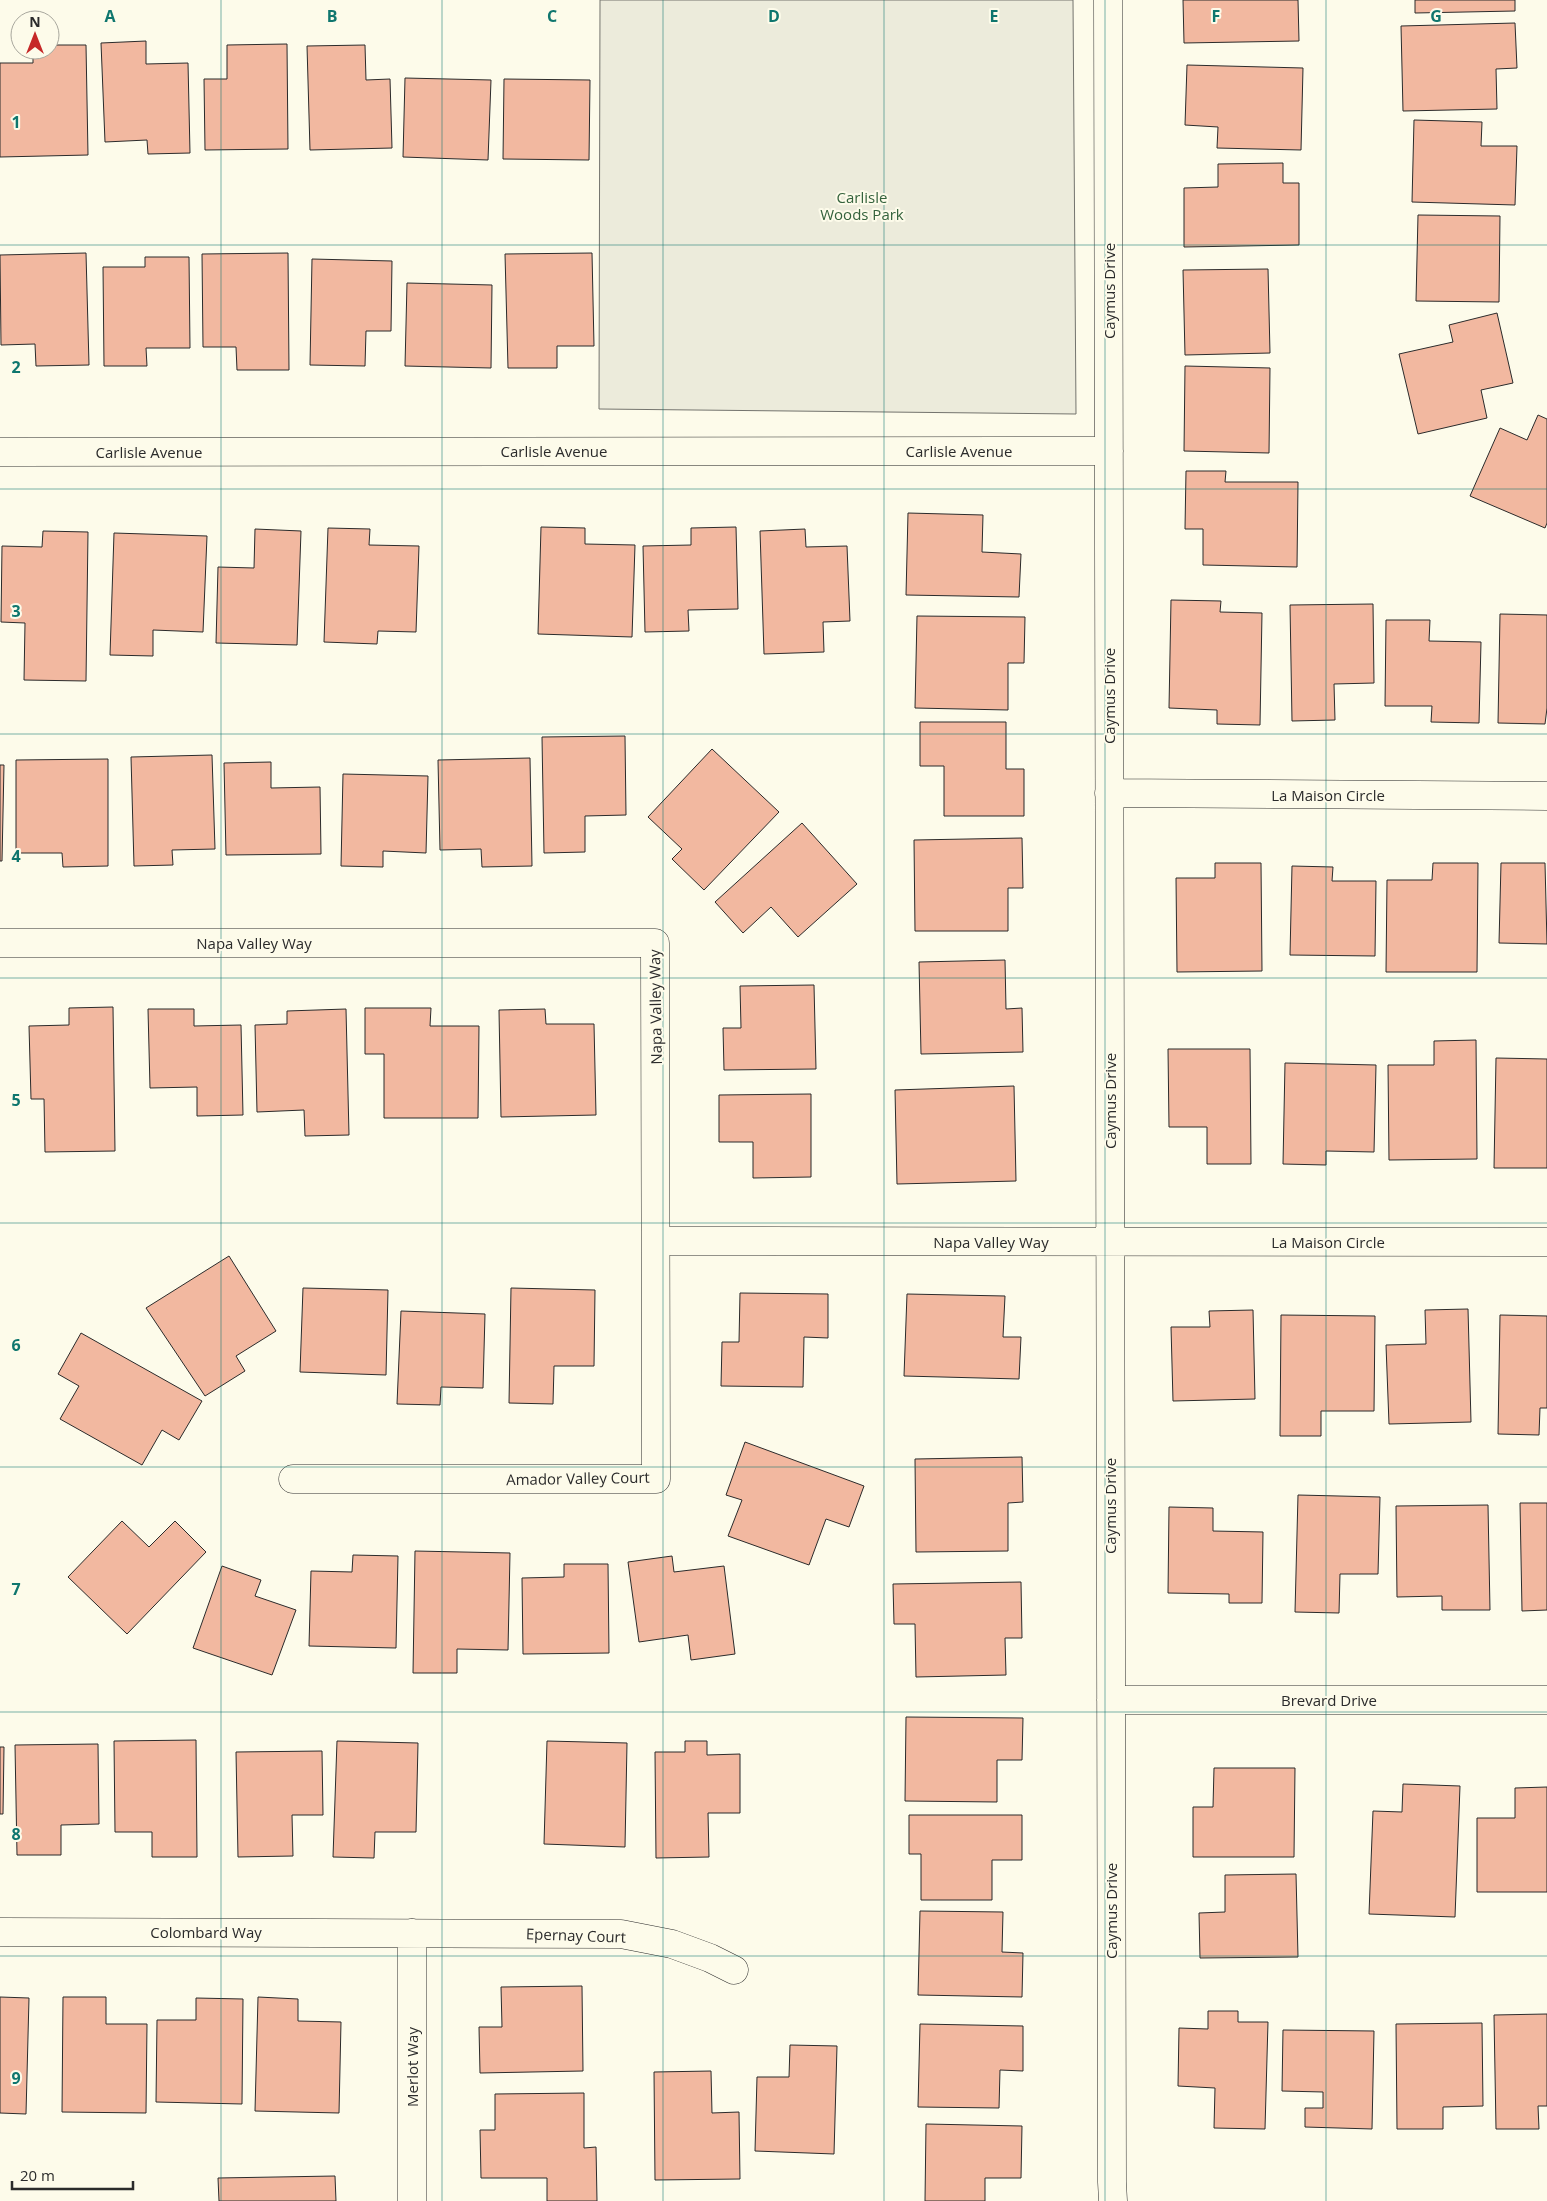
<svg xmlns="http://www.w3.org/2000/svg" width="1547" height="2201" font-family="'Open Sans',sans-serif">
	<rect width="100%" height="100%" fill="#fdfbea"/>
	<path fill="#ecebdb" stroke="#74746e" d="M600 0H1073L1076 414 599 409Z"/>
	<path fill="#f2b8a0" stroke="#2b2b2b" d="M1183 0H1298L1299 41 1184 43Z
		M1415 0H1515V11L1415 13Z
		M1515 23 1517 68 1496 69 1497 109 1403 111 1401 26Z
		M146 41V64L188 63 190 153 148 154 147 140 105 142 101 43Z
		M287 44 288 149 205 150 204 79H227V45Z
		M50 45H86L88 155 0 157V63H33V50H50Z
		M365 45 366 80 390 79 392 148 310 150 307 46Z
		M1187 65 1303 68 1301 150 1217 148 1218 127 1185 125Z
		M405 78 491 80 488 160 403 157Z
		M504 79 590 80 589 160 503 159Z
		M1414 120 1482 122 1481 146H1517L1515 205 1412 202Z
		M1283 163V183H1299V245L1184 247V188L1218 187V164Z
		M1418 215 1500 216 1499 302 1416 301Z
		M86 253 89 365 36 366 35 344 1 345 0 255Z
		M288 253 289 370H237L236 347H203L202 254Z
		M592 253 594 346H557V368H508L505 254Z
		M145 257H189L190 348H146L147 366H104L103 267H145Z
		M312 259 392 261 391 331H366L365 366 310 365Z
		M1268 269 1270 353 1185 355 1183 270Z
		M407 283 492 285 491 368 405 366Z
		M1497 313 1513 383 1481 390 1487 418 1418 434 1399 354 1453 342 1449 325Z
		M1185 366 1270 368 1269 453 1184 451Z
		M1538 415 1547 419V523L1545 528 1470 496 1500 428 1527 440Z
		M1186 471H1226L1225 482H1298L1297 567 1203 565V529H1185Z
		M908 513 983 515 982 552 1021 554 1019 597 906 595Z
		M541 527 585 528V544L635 545 632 637 538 634Z
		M736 527 738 609 688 610 689 631 645 632 643 546 691 545V528Z
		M328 528 370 529 369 545 419 546 416 632 378 631 377 644 324 642Z
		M255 529 301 531 297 645 216 643 218 567 254 568Z
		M805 529 806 547 847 546 850 621 823 622 824 652 764 654 760 531Z
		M43 531 88 532 86 681 24 680 25 623 1 622 2 546 42 547Z
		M114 533 207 536 203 632 153 630V656L110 655Z
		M1171 600 1221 601 1220 612 1262 613 1260 725 1217 724V710L1169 708Z
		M1373 604 1374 683 1334 684 1335 720 1292 721 1290 605Z
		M1500 614 1547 615V708L1545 724 1498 723Z
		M917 616 1025 617 1024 663H1008V710L915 708Z
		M1386 620H1430L1429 641 1481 642 1479 723 1431 722 1432 706H1385Z
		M920 722H1006V769H1024V816H944V766H920Z
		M625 736 626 815 585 816V852L544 853 542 737Z
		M712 749 779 812 704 890 672 859 682 849 648 817Z
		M212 755 215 849 172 850 173 865 134 866 131 757Z
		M530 758 532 866 482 867 481 849 440 850 438 760Z
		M108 759V866L63 867 62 853H16V760Z
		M271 762V788L320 787 321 854 226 855 224 763Z
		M0 765H4L2 861H0Z
		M343 774 428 776 426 853 383 851V867L341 866Z
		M802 823 857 884 798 937 771 907 743 933 715 902Z
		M1022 838 1023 888H1008V931H915L914 840Z
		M1215 863H1261L1262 971 1177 972 1176 878H1215Z
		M1433 863H1478L1477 972H1386L1387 880H1432Z
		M1501 863H1545L1547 944 1499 943Z
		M1292 866 1333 867 1332 881H1376L1375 956 1290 955Z
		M1005 960 1006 1009 1022 1008 1023 1052 921 1054 919 962Z
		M814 985 816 1069 724 1070 723 1028H741L740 986Z
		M113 1007 115 1151 45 1152 44 1099H31L29 1026 69 1025V1008Z
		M365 1008H431L430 1026H479L478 1118H384V1054H365Z
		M148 1009H194V1026L241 1025 243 1115 197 1116V1087L150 1088Z
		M346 1009 349 1135 305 1136 304 1110 257 1112 255 1025 287 1024V1011Z
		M545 1009 546 1024H594L596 1115 501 1117 499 1010Z
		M1476 1040 1477 1159 1389 1160 1388 1065H1434V1041Z
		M1168 1049H1250L1251 1164H1207V1127H1169Z
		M1496 1058 1547 1059V1168H1494Z
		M1285 1063 1376 1065 1374 1152 1326 1151V1165L1283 1164Z
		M1014 1086 1016 1181 897 1184 895 1090Z
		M811 1094V1177L753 1178V1142H719V1095Z
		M229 1256 276 1331 236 1356 245 1371 205 1396 146 1308Z
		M303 1288 388 1290 386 1375 300 1372Z
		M511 1288 595 1290 594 1366H554L553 1404 509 1403Z
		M740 1293 828 1294V1338L804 1337 803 1387 721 1386 722 1342H739Z
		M907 1294 1005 1296 1003 1337H1021L1019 1379 904 1376Z
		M1468 1309 1471 1422 1389 1424 1386 1345 1426 1344 1425 1310Z
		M1253 1310 1255 1399 1173 1401 1171 1327H1210L1209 1311Z
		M401 1311 485 1314 483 1388 441 1387 440 1405 397 1404Z
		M1281 1315 1375 1316 1374 1411H1321V1436H1280Z
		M1500 1315 1547 1316V1408H1540L1539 1435 1498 1434Z
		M81 1333 202 1401 179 1440 162 1430 142 1465 60 1419 79 1386 58 1374Z
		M745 1442 864 1486 849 1527 826 1519 809 1565 728 1536 742 1500 726 1495Z
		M1022 1457 1023 1502 1008 1503V1551L916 1552 915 1459Z
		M1298 1495 1380 1497 1378 1574H1340L1339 1613 1295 1612Z
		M1520 1503H1547V1610L1522 1611Z
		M1488 1505 1490 1610H1442V1596L1397 1597 1396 1506Z
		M1169 1507 1213 1508V1531L1263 1532 1262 1603H1229V1594L1168 1593Z
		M122 1521 149 1547 175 1521 206 1552 127 1634 68 1577Z
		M415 1551 510 1553 508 1650 457 1649V1673H413Z
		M353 1555 398 1556 396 1648 309 1646 311 1571 352 1572Z
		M672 1556 674 1572 724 1566 735 1654 691 1660 688 1635 639 1642 628 1562Z
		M564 1564H608L609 1653 523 1654 522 1578 564 1577Z
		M222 1566 261 1580 255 1596 296 1610 272 1675 193 1648Z
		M1021 1582 1022 1638H1005L1006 1675 916 1677 915 1624H894L893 1584Z
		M906 1717 1023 1718 1022 1760H997V1802L905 1801Z
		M196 1740 197 1857H152V1832H115L114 1741Z
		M337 1741 418 1743 416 1832H375L374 1858 333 1857Z
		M547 1741 627 1743 625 1847 544 1844Z
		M685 1741H707V1755L740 1754V1813H708L709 1857 656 1858 655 1752H685Z
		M98 1744 99 1824 61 1825V1855H17L15 1745Z
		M0 1747H4L3 1814H0Z
		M322 1751 323 1815H292L293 1856 238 1857 236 1752Z
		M1214 1768H1295L1294 1857H1193V1807H1213Z
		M1403 1784 1460 1786 1455 1917 1369 1914 1373 1811 1402 1812Z
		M1547 1787V1892H1477V1818H1515V1788Z
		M909 1815H1022V1860H992V1900H921V1854H909Z
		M1296 1874 1298 1957 1200 1958 1199 1913 1225 1912V1875Z
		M920 1911 1003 1912 1002 1952 1023 1953 1022 1997 918 1995Z
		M582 1986 583 2071 480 2073 479 2027H502L501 1987Z
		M0 1997 29 1998 26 2114 0 2113Z
		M63 1997H106V2024H147L146 2113 62 2112Z
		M258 1997 298 1999V2021L341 2022 339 2113 255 2111Z
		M196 1998 243 1999 242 2104 156 2102 157 2020H196Z
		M1208 2011H1238V2022H1268L1265 2129 1214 2128 1215 2088 1178 2086 1179 2028 1208 2029Z
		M1547 2014V2106H1538L1539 2129H1496L1494 2015Z
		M1482 2023 1483 2106 1443 2107V2129H1397L1396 2024Z
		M920 2024 1023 2026V2071L1000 2070 999 2108 918 2107Z
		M1283 2030 1374 2031 1372 2129 1305 2127V2108H1323V2092L1282 2091Z
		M790 2045 837 2046 834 2154 755 2151 757 2077H789Z
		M711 2071 712 2113 739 2112 740 2179 655 2180 654 2072Z
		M584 2093V2148L596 2147 597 2201H547V2178H481L480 2130H495V2094Z
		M926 2124 1022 2126 1021 2178H985V2201H925Z
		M335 2176 336 2201H219L218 2178Z"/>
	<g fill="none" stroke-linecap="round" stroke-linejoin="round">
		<defs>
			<path id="minor" d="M1108 0 1112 2182 1113 2201
				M0 452 1109 451
				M1109 793 1547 796
				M0 943H655L656 1479H293
				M656 1241 1547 1242
				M1111 1700H1547
				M0 1932 621 1934 672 1944 710 1958 734 1970
				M412 1933V2201"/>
		</defs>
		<use href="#minor" stroke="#2b2b2b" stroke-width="29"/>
		<use href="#minor" stroke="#fdfbea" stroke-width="28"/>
	</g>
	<path fill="none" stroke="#0f766e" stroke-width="1" stroke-opacity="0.55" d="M221 0V2201M442 0V2201M663 0V2201M884 0V2201M1105 0V2201M1326 0V2201M0 245H1547M0 489H1547M0 734H1547M0 978H1547M0 1223H1547M0 1467H1547M0 1712H1547M0 1956H1547"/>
	<g text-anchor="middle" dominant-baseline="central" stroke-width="4" stroke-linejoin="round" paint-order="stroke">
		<g font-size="15" fill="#34623c" stroke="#fdfbea">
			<text x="862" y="197">Carlisle<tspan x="862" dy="17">Woods Park</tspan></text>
		</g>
		<g font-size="15" fill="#2b2b2b" stroke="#fdfbea">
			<text transform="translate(1109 291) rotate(-90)">Caymus Drive</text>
			<text x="554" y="451">Carlisle Avenue</text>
			<text x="959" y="451">Carlisle Avenue</text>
			<text x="149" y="452">Carlisle Avenue</text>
			<text transform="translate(1109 696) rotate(-90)">Caymus Drive</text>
			<text x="1328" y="795">La Maison Circle</text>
			<text x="254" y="943">Napa Valley Way</text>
			<text transform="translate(655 1007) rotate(-91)">Napa Valley Way</text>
			<text transform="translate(1110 1101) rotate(-90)">Caymus Drive</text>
			<text x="991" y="1242">Napa Valley Way</text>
			<text x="1328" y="1242">La Maison Circle</text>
			<text transform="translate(578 1478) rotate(-1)">Amador Valley Court</text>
			<text transform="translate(1110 1506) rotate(-90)">Caymus Drive</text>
			<text x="1329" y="1700">Brevard Drive</text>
			<text transform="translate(1111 1911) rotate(-90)">Caymus Drive</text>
			<text x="206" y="1932">Colombard Way</text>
			<text transform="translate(576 1935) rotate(2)">Epernay Court</text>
			<text transform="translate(412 2067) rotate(-90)">Merlot Way</text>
		</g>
	</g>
	<g font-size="16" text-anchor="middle" font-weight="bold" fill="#0f766e" stroke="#fdfbea" stroke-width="4" stroke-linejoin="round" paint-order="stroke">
		<text x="110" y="22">A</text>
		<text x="332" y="22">B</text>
		<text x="552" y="22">C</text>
		<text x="774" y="22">D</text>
		<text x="994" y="22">E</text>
		<text x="1216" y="22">F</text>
		<text x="1436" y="22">G</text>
		<text x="16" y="128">1</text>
		<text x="16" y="373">2</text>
		<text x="16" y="617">3</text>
		<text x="16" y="862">4</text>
		<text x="16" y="1106">5</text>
		<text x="16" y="1351">6</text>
		<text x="16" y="1595">7</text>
		<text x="16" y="1840">8</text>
		<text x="16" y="2084">9</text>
	</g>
	<g transform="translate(35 35)"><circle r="24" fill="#fdfbea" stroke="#a9a89e"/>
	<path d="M0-4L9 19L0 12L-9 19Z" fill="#c62828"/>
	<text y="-8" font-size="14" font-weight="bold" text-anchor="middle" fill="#2b2b2b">N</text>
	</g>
	<path d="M12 2181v8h121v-8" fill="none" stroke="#2b2b2b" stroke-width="2.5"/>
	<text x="20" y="2181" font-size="15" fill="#2b2b2b" stroke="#fdfbea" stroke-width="4" paint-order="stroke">20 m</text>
</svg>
